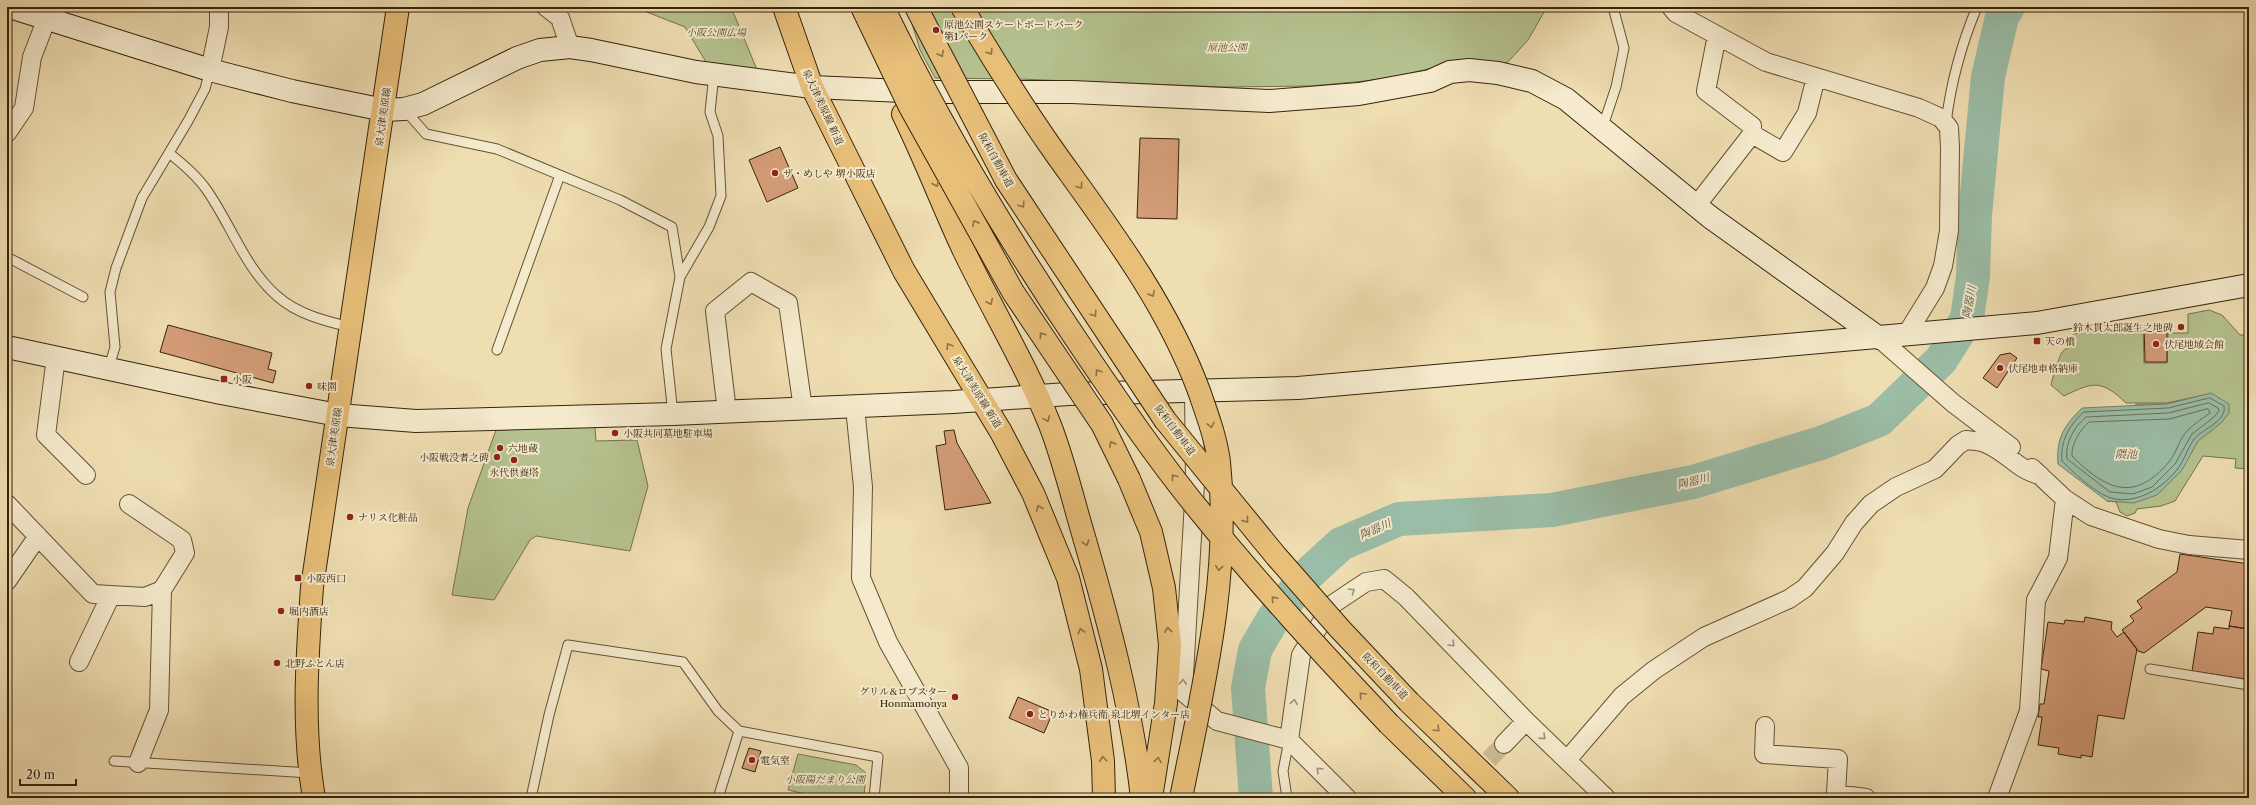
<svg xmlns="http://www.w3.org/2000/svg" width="2256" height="805" font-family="'Libre Caslon Text','Noto Serif JP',serif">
	<rect width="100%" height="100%" fill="#efdeb2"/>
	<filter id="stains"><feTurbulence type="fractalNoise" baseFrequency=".005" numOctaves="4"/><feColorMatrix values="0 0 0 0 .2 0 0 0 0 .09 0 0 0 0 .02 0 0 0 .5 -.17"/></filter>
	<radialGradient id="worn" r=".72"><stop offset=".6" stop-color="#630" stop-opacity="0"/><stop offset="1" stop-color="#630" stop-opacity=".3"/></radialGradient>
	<path fill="#b5c28f" stroke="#76724d" d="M634 7H731L758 72 706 62 685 27Z
		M907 7H1547L1528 40 1507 63 1466 60 1394 77 1364 81 1311 86 1223 87 1019 79 935 78 920 50Z
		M2209 310 2222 315 2240 335H2249V469L2235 468 2236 459 2203 456 2175 501 2161 506 2137 509 2135 513 2127 516 2120 512 2116 502 2107 501 2136 404H2167L2204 395 2167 403H2126C2101 379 2093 382 2064 396L2051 385C2052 380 2060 353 2063 351 2065 349 2069 347 2072 346L2071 339 2073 334 2143 324 2144 363H2167L2168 333H2188V314Z
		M595 427 596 441 637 440 648 486 630 551 536 536 530 540 494 600 452 595 468 508 496 430Z
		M798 754 856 765 866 773 864 798H824L788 790Z"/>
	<path fill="#9bbda7" stroke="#737f69" d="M2211 393 2229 404V413L2221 423 2198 441 2182 470 2157 495 2134 503 2107 501 2058 464C2056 438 2064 426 2082 408L2167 404Z"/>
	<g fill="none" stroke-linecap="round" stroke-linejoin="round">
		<path stroke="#687059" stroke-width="1" d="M2210 398 2224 406C2227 421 2203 429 2195 438 2188 446 2185 459 2179 467 2164 488 2134 507 2108 497 2092 490 2074 473 2062 461 2060 442 2069 425 2084 412L2168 408Z
			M2209 403 2218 408 2219 411 2214 417 2192 434 2175 464 2152 487 2133 494 2110 492 2067 459C2065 443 2074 427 2086 417L2168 413Z
			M2208 409 2210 413C2202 419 2194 424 2188 430 2179 439 2177 452 2169 462 2134 503 2106 490 2072 456 2071 444 2080 430 2089 422L2169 419Z"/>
		<path stroke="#9bbda7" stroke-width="34" d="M1256 798 1248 688 1255 650 1273 619 1307 575 1341 544 1399 519 1552 510 1693 482 1821 443 1879 420 1941 360 1967 319 1973 276 1975 215 1988 77 2002 17 2008 7"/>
	</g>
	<path fill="#d49d78" stroke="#36230b" d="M1140 138 1179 139 1177 219 1137 218Z
		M780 147 798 188 767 202 749 160Z
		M168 325 272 353 268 369 276 371 273 383 160 352Z
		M2144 325H2167V362H2145Z
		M2010 353 2017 358 1997 388 1983 378 2000 355Z
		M954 430 957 443 991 503 945 510 936 446 946 444 944 431Z
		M2180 554 2249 564 2247 629 2229 626 2232 611 2206 607 2144 653 2138 651 2122 630 2134 621 2130 616 2142 608 2137 601 2177 572Z
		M2085 617 2112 622 2111 629 2117 637 2124 632 2137 649 2124 719 2098 715 2092 757 2081 755V758L2058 754 2059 748 2038 745 2042 717H2038L2040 704H2044L2049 671 2041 669 2048 622 2064 624 2065 620 2084 622Z
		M2229 626 2249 629V656L2245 679 2192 671 2198 632 2213 634 2214 627 2229 629Z
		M1018 697 1053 712 1044 733 1009 718Z
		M749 748 761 751 755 772 742 768Z"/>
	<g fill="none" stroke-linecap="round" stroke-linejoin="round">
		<path stroke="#cab991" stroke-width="18" stroke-dasharray="18 9" stroke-linecap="butt" d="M1451 798 1504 744"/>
		<defs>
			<path id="lane" d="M57 21 62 7
				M405 110 426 134 497 149 620 200 672 227 680 277
				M1946 123C1951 82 1961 45 1977 7
				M1602 129 1616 87 1624 48 1613 7
				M169 153C183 164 196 175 206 189 231 224 244 267 277 296 297 314 325 321 350 327
				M7 257 83 297
				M497 350 560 175
				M109 367 115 347 110 292 116 268 142 198 188 121 205 89 210 70
				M673 414 666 349 680 277 709 227 721 196 718 136 710 112 714 74
				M2150 669 2249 685
				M114 761 310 773
				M531 798 549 715 568 645 683 662 718 711 739 731 878 757 874 798
				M718 798 739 731
				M1287 798 1283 771 1289 740"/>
			<path id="street" d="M546 7 560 18 570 47
				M1671 7 1676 13 1766 62 1919 108 1941 118 1949 128 1950 148 1949 231 1943 266 1935 288 1906 335
				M210 70 219 27V7
				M7 133 24 108 32 57 47 18
				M1752 134 1783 152 1807 113 1816 77
				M1696 206 1752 134V126L1706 91 1717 35
				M1879 338 1953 403 2011 447
				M56 357 46 435 86 475
				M1194 389 1195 484 1183 692 1217 721 1289 740 1347 798
				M855 407 863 487 861 578 888 642 959 768V798
				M727 412 715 311 751 282 788 303 803 409
				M2032 468 2065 499 2091 516 2159 539 2189 545 2249 550
				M7 504 93 594 145 597 162 590 185 553 182 540 129 504
				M7 581 38 536
				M79 662 111 595
				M1765 726 1764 754 1838 759 1836 794 1866 798
				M1289 740 1301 655 1333 604 1366 582 1384 579 1406 597 1526 721 1606 798
				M1504 744 1526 721
				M1567 760 1622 696 1654 670 1704 637 1789 599 1805 588 1835 553 1854 523 1871 504 1896 487 1935 469 1958 445 1966 440C1973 441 1981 441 1987 444 2008 453 2019 471 2040 475
				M138 763 159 710 162 590
				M1997 798 2029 711 2036 600 2058 558 2065 499"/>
			<path id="secondary" d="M10 7 210 70 292 91 384 110 404 109 423 104 517 58 540 50 570 47 591 50 696 72 812 87 926 92H1072L1269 101 1359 94 1430 81 1450 72 1469 70 1498 73 1532 81 1566 99 1710 217 1879 338
				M7 347 221 393 338 415 416 421 673 414 953 402 1068 394 1298 388 2037 323 2249 285"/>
			<path id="primary" d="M784 7 812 87 904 271 1001 432 1033 493 1068 578 1091 669 1103 761 1104 798
				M903 114C925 159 943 206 964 251 992 309 1026 365 1050 425 1064 461 1073 500 1084 537 1109 623 1132 709 1142 798
				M314 798C302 728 307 658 312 587L398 7"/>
			<path id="highway" d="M1129 479 1151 532 1164 588 1170 645 1166 703 1151 798
				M1409 702 1508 798
				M1389 724 1465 798"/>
		</defs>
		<use href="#lane" stroke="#645235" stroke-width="11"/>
		<use href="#street" stroke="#645235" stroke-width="20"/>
		<use href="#secondary" stroke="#36230b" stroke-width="24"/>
		<use href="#primary" stroke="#36230b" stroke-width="24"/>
		<use href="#highway" stroke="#36230b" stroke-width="24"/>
		<use href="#lane" stroke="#f5eacd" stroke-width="9"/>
		<use href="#street" stroke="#f5eacd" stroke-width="18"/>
		<use href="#secondary" stroke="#f5eacd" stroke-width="22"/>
		<use href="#primary" stroke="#e8bf79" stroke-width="22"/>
		<use href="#highway" stroke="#e8bf79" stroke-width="22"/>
		<defs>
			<path id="highway-bridge" d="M862 7 910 107 1013 292 1102 424 1129 479
				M883 7C942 129 1008 239 1084 351 1122 407 1160 463 1203 515 1262 588 1325 656 1389 724
				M916 7 1006 180 1165 420 1276 556 1340 629 1409 702
				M962 7C992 58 1024 109 1058 157 1112 232 1167 305 1199 391 1207 414 1216 438 1219 462 1231 575 1203 688 1181 798"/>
		</defs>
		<use href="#highway-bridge" stroke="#36230b" stroke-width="24" stroke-linecap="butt"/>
		<use href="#highway-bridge" stroke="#e8bf79" stroke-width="22"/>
	</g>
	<defs><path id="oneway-chevron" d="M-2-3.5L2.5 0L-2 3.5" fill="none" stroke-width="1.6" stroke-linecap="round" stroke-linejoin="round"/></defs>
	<g stroke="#8f7142">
		<use href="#oneway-chevron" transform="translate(990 52) rotate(57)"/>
		<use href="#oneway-chevron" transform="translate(941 54) rotate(63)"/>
		<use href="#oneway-chevron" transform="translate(936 184) rotate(67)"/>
		<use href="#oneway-chevron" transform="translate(1080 186) rotate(54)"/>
		<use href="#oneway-chevron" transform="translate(1022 205) rotate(56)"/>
		<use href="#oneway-chevron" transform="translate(975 223) rotate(-119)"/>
		<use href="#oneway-chevron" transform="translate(1152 294) rotate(61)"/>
		<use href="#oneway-chevron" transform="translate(990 302) rotate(63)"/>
		<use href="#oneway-chevron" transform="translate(1094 314) rotate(56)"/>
		<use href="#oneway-chevron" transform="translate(1042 335) rotate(-124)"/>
		<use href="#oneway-chevron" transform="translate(949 346) rotate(-121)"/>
		<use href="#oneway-chevron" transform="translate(1098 372) rotate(-124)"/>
		<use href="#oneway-chevron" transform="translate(1047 419) rotate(66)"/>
		<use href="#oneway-chevron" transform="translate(1211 425) rotate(77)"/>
		<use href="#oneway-chevron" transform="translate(1112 444) rotate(-117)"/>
		<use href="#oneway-chevron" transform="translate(1174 477) rotate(-128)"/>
		<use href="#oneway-chevron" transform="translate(1039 508) rotate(-112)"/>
		<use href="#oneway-chevron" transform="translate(1246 520) rotate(51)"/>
		<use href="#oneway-chevron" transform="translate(1086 543) rotate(74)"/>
		<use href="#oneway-chevron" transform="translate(1219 568) rotate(96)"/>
		<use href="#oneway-chevron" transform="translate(1274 599) rotate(-131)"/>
		<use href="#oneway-chevron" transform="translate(1168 630) rotate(-96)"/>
		<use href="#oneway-chevron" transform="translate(1081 631) rotate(-105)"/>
		<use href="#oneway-chevron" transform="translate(1362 695) rotate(-133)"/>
		<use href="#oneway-chevron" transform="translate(1437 729) rotate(45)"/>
		<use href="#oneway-chevron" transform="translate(1103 759) rotate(-95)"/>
		<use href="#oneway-chevron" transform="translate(1158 760) rotate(-81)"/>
	</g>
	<g stroke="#9f9076">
		<use href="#oneway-chevron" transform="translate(1352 591) rotate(-35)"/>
		<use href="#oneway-chevron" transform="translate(1452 644) rotate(46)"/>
		<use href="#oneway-chevron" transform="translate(1183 682) rotate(-87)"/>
		<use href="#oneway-chevron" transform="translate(1294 702) rotate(-82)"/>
		<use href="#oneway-chevron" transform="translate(1543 737) rotate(44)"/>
		<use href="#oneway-chevron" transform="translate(1319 770) rotate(-135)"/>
	</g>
	<g fill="#8f2418" stroke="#f5eacd" stroke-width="1.5">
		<circle cx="936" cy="30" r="4"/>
		<circle cx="775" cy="173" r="4"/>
		<circle cx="2181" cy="327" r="4"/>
		<rect x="2033" y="337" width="8" height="8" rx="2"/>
		<circle cx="2156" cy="344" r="4"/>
		<circle cx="2000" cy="368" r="4"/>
		<rect x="220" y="375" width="8" height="8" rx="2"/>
		<circle cx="309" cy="386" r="4"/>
		<circle cx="615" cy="433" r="4"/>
		<circle cx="500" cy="448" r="4"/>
		<circle cx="497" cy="457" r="4"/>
		<circle cx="514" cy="460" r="4"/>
		<circle cx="350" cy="517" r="4"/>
		<rect x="294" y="574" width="8" height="8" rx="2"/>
		<circle cx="281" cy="611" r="4"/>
		<circle cx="277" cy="663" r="4"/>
		<circle cx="955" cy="697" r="4"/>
		<circle cx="1030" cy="714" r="4"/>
		<circle cx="752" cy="760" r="4"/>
	</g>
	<g text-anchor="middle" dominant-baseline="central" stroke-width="4" stroke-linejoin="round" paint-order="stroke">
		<g font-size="10" fill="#36230b" stroke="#f5eacd" text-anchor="start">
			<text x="944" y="24">原池公園スケートボードパーク<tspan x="944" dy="12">第1パーク</tspan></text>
			<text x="783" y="173">ザ・めしや 堺小阪店</text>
			<text x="2173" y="327" text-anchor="end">鈴木貫太郎誕生之地碑</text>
			<text x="2045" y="341">天の橋</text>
			<text x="2164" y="344">伏尾地域会館</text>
			<text x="2008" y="368">伏尾地車格納庫</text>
			<text x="232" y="379">小阪</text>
			<text x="317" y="386">味園</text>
			<text x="623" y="433">小阪共同墓地駐車場</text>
			<text x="508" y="448">六地蔵</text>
			<text x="489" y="457" text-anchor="end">小阪戦没者之碑</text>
			<text x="514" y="472" text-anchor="middle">永代供養塔</text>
			<text x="358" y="517">ナリス化粧品</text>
			<text x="306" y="578">小阪西口</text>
			<text x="289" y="611">堀内酒店</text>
			<text x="285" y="663">北野ふとん店</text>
			<text x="947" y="691" text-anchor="end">グリル&amp;ロブスター<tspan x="947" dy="12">Honmamonya</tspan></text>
			<text x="1038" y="714">とりかわ権兵衛 泉北堺インター店</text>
			<text x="760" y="760">電気室</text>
		</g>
		<g font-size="10" font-style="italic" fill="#564b2c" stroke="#f5eacd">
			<text x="716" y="32">小阪公園広場</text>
			<text x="1227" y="47">原池公園</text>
			<text x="825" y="779">小阪陽だまり公園</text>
		</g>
		<g font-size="10" fill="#36230b" stroke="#f5eacd">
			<text transform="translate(823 107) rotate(65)">泉大津美原線 新道</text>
			<text transform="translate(383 117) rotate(-82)">泉大津美原線</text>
			<text transform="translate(996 160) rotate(61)">阪和自動車道</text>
			<text transform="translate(977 392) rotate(58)">泉大津美原線 新道</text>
			<text transform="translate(1175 430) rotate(53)">阪和自動車道</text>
			<text transform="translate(334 437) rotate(-82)">泉大津美原線</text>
			<text transform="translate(1385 676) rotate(46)">阪和自動車道</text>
		</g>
		<g font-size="11" font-style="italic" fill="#54513a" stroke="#f5eacd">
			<text transform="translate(1969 302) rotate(-80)">陶器川</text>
			<text x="2126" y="454">隈池</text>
			<text transform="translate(1693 481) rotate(-14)">陶器川</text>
			<text transform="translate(1375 529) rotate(-24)">陶器川</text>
		</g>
	</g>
	<rect width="2256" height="805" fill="none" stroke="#efdeb2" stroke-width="24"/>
	<rect x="8" y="8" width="2240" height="789" fill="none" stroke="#36230b" stroke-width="2"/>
	<rect x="12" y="12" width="2232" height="781" fill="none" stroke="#36230b"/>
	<path d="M20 779v6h56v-6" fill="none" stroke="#36230b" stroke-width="2"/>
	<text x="26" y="779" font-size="12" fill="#36230b" stroke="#f5eacd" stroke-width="3" paint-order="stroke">20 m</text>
	<rect width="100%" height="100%" filter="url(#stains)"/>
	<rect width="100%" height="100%" fill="url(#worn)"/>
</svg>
